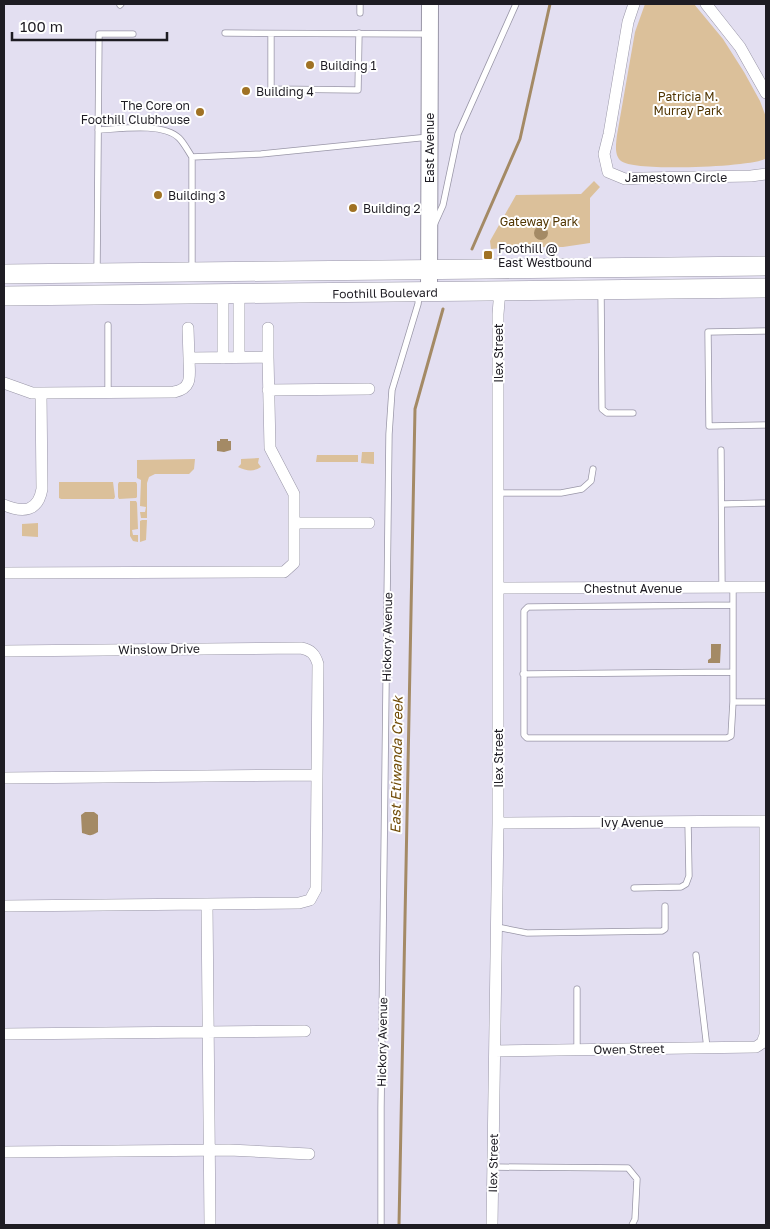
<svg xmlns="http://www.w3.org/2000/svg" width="770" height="1229" font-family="'Golos Text',sans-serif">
	<rect width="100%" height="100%" fill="#e3dff1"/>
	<path fill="#dbc09a" d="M645 4H694L723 39 744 72 760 101 766 117 765 159C748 167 635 172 621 161 614 155 616 144 617 135L635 32Z
		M594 181 600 187 590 198V243L563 247H512L491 249 490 241 516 195 581 194Z
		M362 452H374V464L361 463Z
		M317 455H358V462H316Z
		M259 458 258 463 261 467C253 472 247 471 238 467L241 464V459Z
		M195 459 194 469 189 474H155L149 477 147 483V518H141L140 512H145L146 507 140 506 141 480 137 478V460Z
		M59 482H113L115 497 114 499H61L59 498Z
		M119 482H136L137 484V497L136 498 119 499 118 497V484Z
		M130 501H136L137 503 138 529 132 530 133 535H138V542L133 541 130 536Z
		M142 520H147L146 540 140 542V521Z
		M38 523V537L22 536V524Z"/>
	<path fill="#a48a65" d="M534 233a7 7 0 1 1 14 0a7 7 0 1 1-14 0Z
		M220 439H228V441H231V450L224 452 217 451V441H220Z
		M711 644H721L720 663H708V660L711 658Z
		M85 812H94L98 815V832C89 837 90 835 82 833L81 815Z"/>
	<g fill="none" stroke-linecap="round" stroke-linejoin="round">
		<path stroke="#a48a65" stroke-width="3" d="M472 249 520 139 550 4
			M399 1225 415 409 443 309"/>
		<defs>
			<path id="lane" d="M120 5 121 4
				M360 13V4
				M225 33 428 34
				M271 34V89L358 90 359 33
				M98 130C119 129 163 122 179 138 184 143 188 151 192 157V270
				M192 157 261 154 429 137
				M434 225 443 205 458 134 516 4
				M97 271 99 34H133
				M601 292 602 409 607 413H633
				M108 325V392
				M766 331 708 332 709 426 766 425
				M721 450 722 587
				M498 493H561L582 489 591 481 593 469
				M722 504 766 503
				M733 605 528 607 524 611V735L527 738H727L731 736 733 702V587
				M523 674 733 672
				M733 702H766
				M634 888 681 887 686 884 689 876 688 822
				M497 927 527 933 662 931 665 929V906
				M696 955 707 1048
				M577 989V1050
				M493 1167 628 1168 637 1179 635 1219 632 1225
				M381 1225V1108L389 434 392 390 418 304 419 295"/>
			<path id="street" d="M634 4 628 22 609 134 604 154 608 172 625 179 643 178 751 176 766 174
				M706 4 740 47 766 93
				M223 295V358
				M239 295V357
				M188 328 189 358
				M268 328V357
				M4 383 32 393H41L174 392C194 388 189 374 189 358L268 357 270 448 294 494V563L284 572 4 573
				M268 390 369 389
				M4 505C23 513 38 512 42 489L41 393
				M294 523H369
				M499 588 766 587
				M4 651 301 648C311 650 315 654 318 664L316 889 310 900 299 903 4 906
				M4 778 317 775
				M498 823 766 821
				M207 904 210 1225
				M4 1034 305 1031
				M495 1051 756 1047 762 1043 765 1035V821
				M4 1152 229 1150 309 1154
				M492 1225 498 823V314L500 290"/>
			<path id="secondary" d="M429 292 430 4"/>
			<path id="primary" d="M4 274 766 266
				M4 296 766 288"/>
		</defs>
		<use href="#lane" stroke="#9996a7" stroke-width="7"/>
		<use href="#street" stroke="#9996a7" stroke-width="12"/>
		<use href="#secondary" stroke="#9996a7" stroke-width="18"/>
		<use href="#primary" stroke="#9996a7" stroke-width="20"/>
		<use href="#lane" stroke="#fff" stroke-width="5.5"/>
		<use href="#street" stroke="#fff" stroke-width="11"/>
		<use href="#secondary" stroke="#fff" stroke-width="16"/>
		<use href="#primary" stroke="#fff" stroke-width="19"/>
	</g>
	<g fill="#a07224" stroke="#fff" stroke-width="2">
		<circle cx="310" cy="65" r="5"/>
		<circle cx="246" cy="91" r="5"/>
		<circle cx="200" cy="112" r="5"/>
		<circle cx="158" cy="195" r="5"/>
		<circle cx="353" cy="208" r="5"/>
		<rect x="483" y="250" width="10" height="10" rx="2.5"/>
	</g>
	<g text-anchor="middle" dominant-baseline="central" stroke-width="4" stroke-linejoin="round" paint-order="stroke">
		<g font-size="12" fill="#1e1c23" stroke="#fff" text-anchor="start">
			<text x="320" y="65">Building 1</text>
			<text x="256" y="91">Building 4</text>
			<text x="190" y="105" text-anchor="end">The Core on<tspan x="190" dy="14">Foothill Clubhouse</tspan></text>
			<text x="168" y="195">Building 3</text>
			<text x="363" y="208">Building 2</text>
			<text x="498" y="248">Foothill @<tspan x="498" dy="14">East Westbound</tspan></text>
		</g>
		<g font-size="12" fill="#503401" stroke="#fff">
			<text x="688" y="96">Patricia M.<tspan x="688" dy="14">Murray Park</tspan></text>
			<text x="539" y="221">Gateway Park</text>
		</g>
		<g font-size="12" fill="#1e1c23" stroke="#fff">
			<text transform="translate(429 148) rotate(-90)">East Avenue</text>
			<text x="676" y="177">Jamestown Circle</text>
			<text transform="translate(385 293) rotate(-1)">Foothill Boulevard</text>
			<text transform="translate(498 353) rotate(-90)">Ilex Street</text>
			<text x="633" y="588">Chestnut Avenue</text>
			<text transform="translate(387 637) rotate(-89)">Hickory Avenue</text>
			<text transform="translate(159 649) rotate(-1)">Winslow Drive</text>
			<text transform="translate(498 758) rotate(-90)">Ilex Street</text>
			<text x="632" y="822">Ivy Avenue</text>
			<text transform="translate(382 1042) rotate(-89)">Hickory Avenue</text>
			<text transform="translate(629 1049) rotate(-1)">Owen Street</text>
			<text transform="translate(493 1163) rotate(-89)">Ilex Street</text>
		</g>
		<g font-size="14" font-style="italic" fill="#724d09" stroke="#fff">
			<text transform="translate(396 765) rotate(-89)">East Etiwanda Creek</text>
		</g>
	</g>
	<rect width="770" height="1229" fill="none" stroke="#1e1c23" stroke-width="10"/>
	<path d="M12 32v8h155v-8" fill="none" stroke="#1e1c23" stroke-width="2.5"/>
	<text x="20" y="32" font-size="15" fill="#1e1c23" stroke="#ffffff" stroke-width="4" paint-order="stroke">100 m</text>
</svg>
